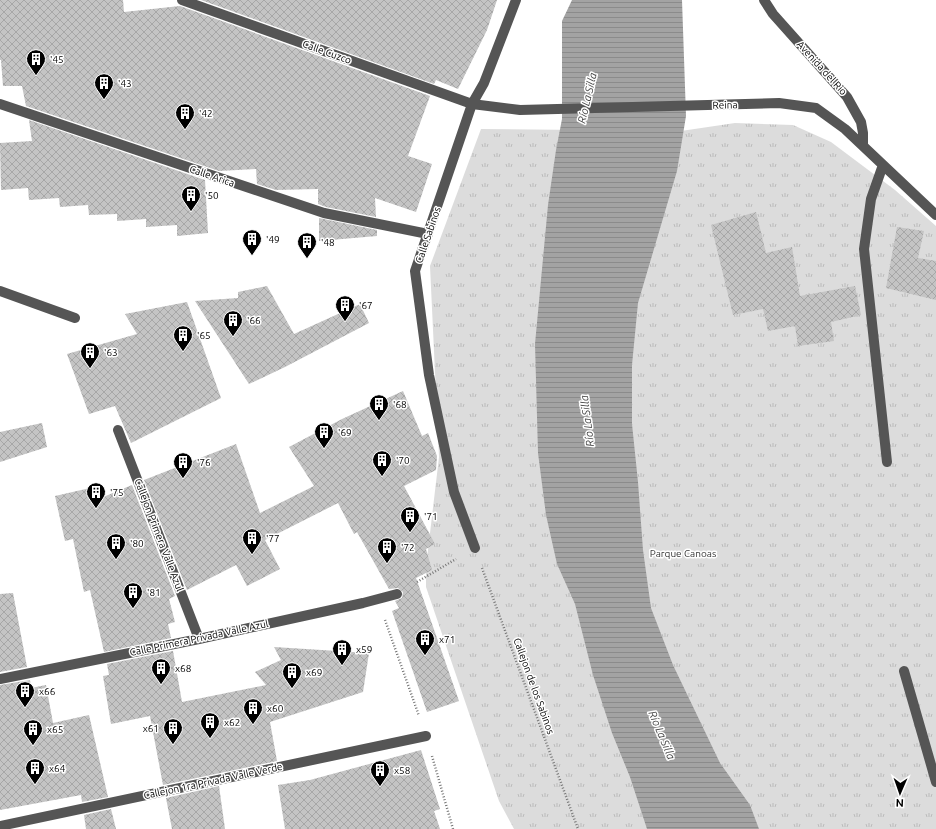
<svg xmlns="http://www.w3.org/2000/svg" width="936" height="829" font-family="Ubuntu,sans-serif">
	<defs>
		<pattern id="grass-tufts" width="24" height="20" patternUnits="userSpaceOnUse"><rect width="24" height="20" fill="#dcdcdc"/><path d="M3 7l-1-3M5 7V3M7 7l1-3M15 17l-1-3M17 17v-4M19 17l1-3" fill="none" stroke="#bbb"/></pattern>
		<pattern id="water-rules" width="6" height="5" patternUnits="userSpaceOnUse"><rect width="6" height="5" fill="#a3a3a3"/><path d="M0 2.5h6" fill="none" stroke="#8b8b8b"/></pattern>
		<pattern id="building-cross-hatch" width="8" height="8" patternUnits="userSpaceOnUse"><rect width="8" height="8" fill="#c4c4c4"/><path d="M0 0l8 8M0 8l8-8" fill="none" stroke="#a7a7a7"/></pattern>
	</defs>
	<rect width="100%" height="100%" fill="#fff"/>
	<path fill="url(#grass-tufts)" d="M735 123 793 125 831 142 895 190 936 226V829H514L499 801 426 587V567L439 457 430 266 481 129 681 131Z"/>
	<path fill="url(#water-rules)" d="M572 0H682L686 116 677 171 638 303 632 365V424L638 482 643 550 651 608 673 665 720 763 750 805 759 829H647L630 777 612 733 593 675 575 604 557 564 546 515 538 453 535 344 548 205 556 150 562 119V21Z"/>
	<path fill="url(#building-cross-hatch)" d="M0 0H123L124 12 180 6 430 96 408 156 432 164 416 212 375 198 376 217 326 207 318 204V189L276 190 257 184 256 169 219 171 26 106 22 86H3L1 60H0Z
		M201 0H497L487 30 458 89 436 80 434 84Z
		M29 120 205 180 208 233 177 236V225L146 227V219L117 221V214L89 215 88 205 60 207 59 198 29 200 28 188 1 190 0 143 32 141Z
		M756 212 766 253 792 247 800 296 855 286 861 315 831 322 834 341 798 346 795 326 768 331 763 309 733 315 711 225Z
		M319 218 377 230V236L319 241Z
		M897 227 924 231 918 258 936 261V300L886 288Z
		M267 286 294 334 360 304 369 323 285 367 249 384 195 301 238 298V292Z
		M187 302 221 398 131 443 115 406 89 414 67 354 137 334 125 314Z
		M403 391 422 436 428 433 437 456 436 470 404 486 435 544 426 549 432 570 416 578 459 701 427 712 392 611 399 608 395 601 402 598 403 592 398 588 389 589 357 532 354 534 338 503 265 540 280 569 247 586 236 565 187 590 144 480 236 444 260 513 314 486 289 447 342 419Z
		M42 423 47 447 0 462V432Z
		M132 485 175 596 169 599 175 622 168 624 171 638 104 652 90 590 84 592 73 539 65 541 55 496 90 488 96 500Z
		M13 593 27 667 0 672V594Z
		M274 647 369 653 363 692 270 722 277 761 163 785 150 716 111 724 103 676 109 675 107 664 173 651 182 702 266 685 255 672 281 660Z
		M30 680 31 688 46 685 53 723 89 715 108 797 82 802 81 795 0 810V685Z
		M421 750 440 809 434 811 440 829H285L278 785 310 780Z
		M219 786 225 829H172L166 798Z
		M111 809 116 829H86L84 815Z"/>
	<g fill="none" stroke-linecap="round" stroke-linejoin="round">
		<path stroke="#777" stroke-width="2.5" stroke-dasharray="1 2" stroke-linecap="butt" d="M482 568 578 829
			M417 582 456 559
			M385 620 419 716
			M432 756 453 829"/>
		<path stroke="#555" stroke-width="10" d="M182 0 472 104 520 110 779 103 816 108 845 129 936 215
			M764 0 773 14 847 97 861 122 863 133V145
			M0 104 324 213 428 234
			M883 165 871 199 864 249 887 462
			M0 291 75 318
			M118 430 199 639
			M475 548 454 492 429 375 415 271 472 104 484 83 516 0
			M904 671 936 782
			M0 679 199 639 363 603 397 594
			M0 826 426 736"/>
	</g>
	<defs>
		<symbol id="building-pin" viewBox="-11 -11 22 30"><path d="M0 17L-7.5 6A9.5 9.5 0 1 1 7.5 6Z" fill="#000" stroke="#fff"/><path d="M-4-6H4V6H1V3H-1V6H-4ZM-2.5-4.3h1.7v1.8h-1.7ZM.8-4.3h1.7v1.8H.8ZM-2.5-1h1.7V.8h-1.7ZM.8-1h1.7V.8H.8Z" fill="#fff"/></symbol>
	</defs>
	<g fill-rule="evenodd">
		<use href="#building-pin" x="25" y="48" width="22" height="30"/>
		<use href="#building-pin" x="93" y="72" width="22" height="30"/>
		<use href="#building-pin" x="174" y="102" width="22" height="30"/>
		<use href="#building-pin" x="180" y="184" width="22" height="30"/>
		<use href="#building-pin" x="241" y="228" width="22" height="30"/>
		<use href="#building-pin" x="296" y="231" width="22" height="30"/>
		<use href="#building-pin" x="334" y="294" width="22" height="30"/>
		<use href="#building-pin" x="222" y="309" width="22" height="30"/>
		<use href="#building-pin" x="172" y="324" width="22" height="30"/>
		<use href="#building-pin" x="79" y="341" width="22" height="30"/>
		<use href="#building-pin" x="368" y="393" width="22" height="30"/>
		<use href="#building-pin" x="313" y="421" width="22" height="30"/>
		<use href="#building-pin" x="371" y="449" width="22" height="30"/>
		<use href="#building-pin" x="172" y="451" width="22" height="30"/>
		<use href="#building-pin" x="85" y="481" width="22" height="30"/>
		<use href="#building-pin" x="399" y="505" width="22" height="30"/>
		<use href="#building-pin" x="241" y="527" width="22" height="30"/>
		<use href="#building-pin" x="105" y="532" width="22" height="30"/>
		<use href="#building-pin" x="376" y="536" width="22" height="30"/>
		<use href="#building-pin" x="122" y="581" width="22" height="30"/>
		<use href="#building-pin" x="414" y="628" width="22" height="30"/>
		<use href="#building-pin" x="331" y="638" width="22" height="30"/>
		<use href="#building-pin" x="150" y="657" width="22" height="30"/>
		<use href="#building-pin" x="281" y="661" width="22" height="30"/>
		<use href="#building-pin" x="14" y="680" width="22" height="30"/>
		<use href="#building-pin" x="242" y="697" width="22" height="30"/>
		<use href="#building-pin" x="199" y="711" width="22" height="30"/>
		<use href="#building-pin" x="162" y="717" width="22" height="30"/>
		<use href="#building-pin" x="22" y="718" width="22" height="30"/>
		<use href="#building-pin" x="24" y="757" width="22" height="30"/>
		<use href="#building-pin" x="369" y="759" width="22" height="30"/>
	</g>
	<g text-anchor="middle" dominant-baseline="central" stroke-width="3" stroke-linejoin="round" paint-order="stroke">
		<g font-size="10" fill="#000" stroke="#fff">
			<text transform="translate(327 52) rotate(20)">Calle Cuzco</text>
			<text transform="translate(822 68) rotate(48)">Avenida del Rio</text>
			<text transform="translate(725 105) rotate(-1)">Reina</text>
			<text transform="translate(212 176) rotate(19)">Calle Arica</text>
			<text transform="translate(428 235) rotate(-71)">Calle Sabinos</text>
			<text transform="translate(159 535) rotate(69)">Callejon Primera Valle Azul</text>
			<text transform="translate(199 638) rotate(-12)">Calle Primera Privada Valle Azul</text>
			<text transform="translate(534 686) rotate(70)">Callejon de los Sabinos</text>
			<text transform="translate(213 781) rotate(-12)">Callejon 1ra Privada Valle Verde</text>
		</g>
		<g font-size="10" fill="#000" stroke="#fff" text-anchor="start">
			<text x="50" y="59">'45</text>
			<text x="118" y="83">'43</text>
			<text x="199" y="113">'42</text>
			<text x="205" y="195">'50</text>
			<text x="266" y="239">'49</text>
			<text x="321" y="242">'48</text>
			<text x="359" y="305">'67</text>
			<text x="247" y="320">'66</text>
			<text x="197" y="335">'65</text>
			<text x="104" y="352">'63</text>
			<text x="393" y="404">'68</text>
			<text x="338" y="432">'69</text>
			<text x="396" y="460">'70</text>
			<text x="197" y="462">'76</text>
			<text x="110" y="492">'75</text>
			<text x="424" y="516">'71</text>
			<text x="266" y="538">'77</text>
			<text x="130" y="543">'80</text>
			<text x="401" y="547">'72</text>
			<text x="147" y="592">'81</text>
			<text x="439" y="639">x71</text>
			<text x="356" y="649">x59</text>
			<text x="175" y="668">x68</text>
			<text x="306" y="672">x69</text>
			<text x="39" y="691">x66</text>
			<text x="267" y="708">x60</text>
			<text x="224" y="722">x62</text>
			<text x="159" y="728" text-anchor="end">x61</text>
			<text x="47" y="729">x65</text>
			<text x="49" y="768">x64</text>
			<text x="394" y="770">x58</text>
		</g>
		<g font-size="10" fill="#333" stroke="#fff">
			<text x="683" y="553">Parque Canoas</text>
		</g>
		<g font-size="11" font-style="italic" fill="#444" stroke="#fff">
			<text transform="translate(587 98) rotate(-77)">Río La Silla</text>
			<text transform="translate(587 421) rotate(-97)">Río La Silla</text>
			<text transform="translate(662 735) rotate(67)">Río La Silla</text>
		</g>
	</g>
	<g transform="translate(900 793) rotate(182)" stroke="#ffffff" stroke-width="3" paint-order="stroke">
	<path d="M0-3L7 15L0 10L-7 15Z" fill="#000000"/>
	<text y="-6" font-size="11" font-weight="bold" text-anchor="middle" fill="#000000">N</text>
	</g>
</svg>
